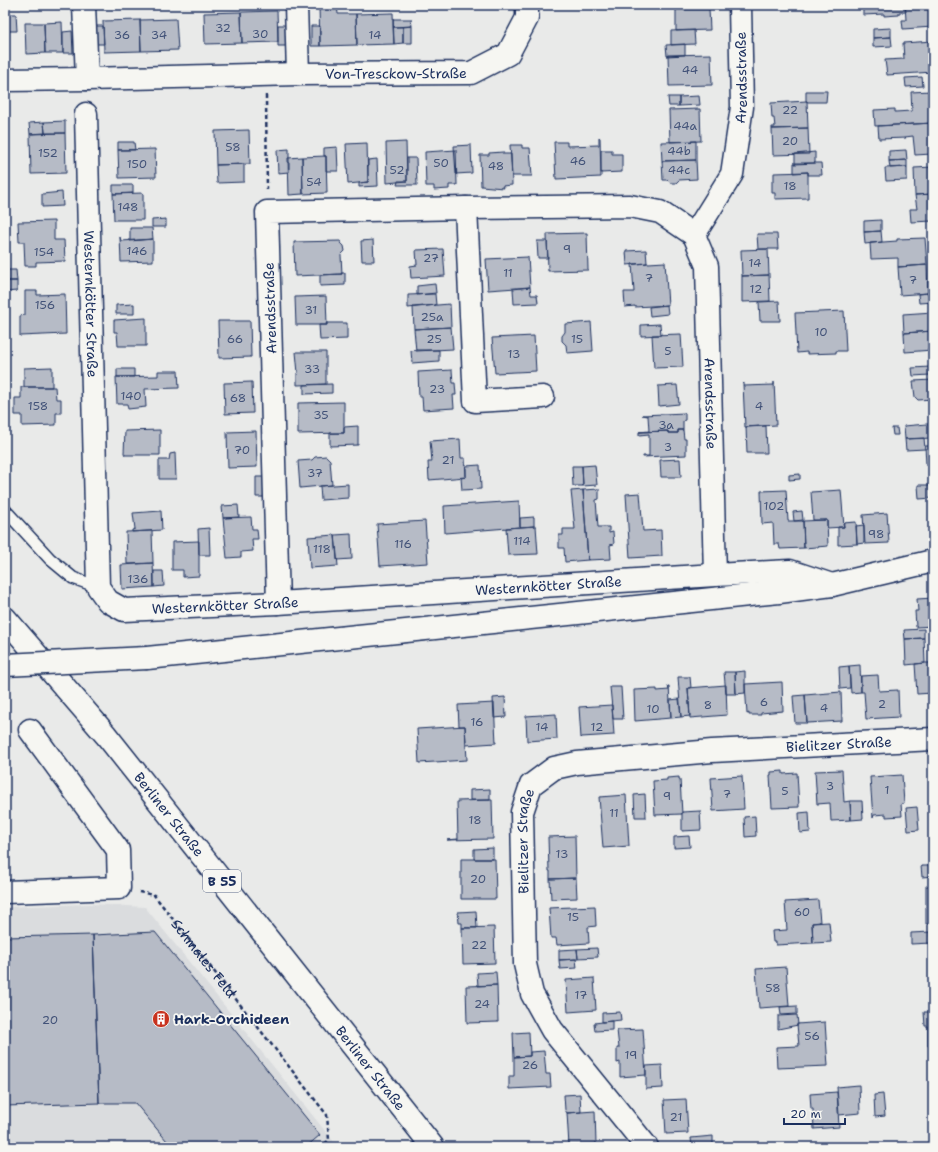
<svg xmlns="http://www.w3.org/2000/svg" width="938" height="1152" font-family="'Shantell Sans',sans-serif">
	<rect width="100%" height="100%" fill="#e9eae9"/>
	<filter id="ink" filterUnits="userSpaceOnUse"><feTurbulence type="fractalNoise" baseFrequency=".025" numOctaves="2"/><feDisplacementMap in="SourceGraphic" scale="8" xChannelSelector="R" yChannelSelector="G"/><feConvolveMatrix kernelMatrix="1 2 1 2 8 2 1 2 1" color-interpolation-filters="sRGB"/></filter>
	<g filter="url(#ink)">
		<path fill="#dadcde" d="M90 904 145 907 338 1147H5V907Z"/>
		<path fill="#b6bbc6" stroke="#1b2f5e" d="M337 5 338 14H356L357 45 320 46 319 6Z
			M459 5H495V6L459 7Z
			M676 5H709V9H676Z
			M769 5H800V6L769 7Z
			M863 5H905L906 12H899V15L884 16V14L863 15Z
			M905 5H932L933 27 903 29 902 20H906Z
			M676 9H709L710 30 676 31Z
			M277 11 278 42 242 43 241 12Z
			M241 12 242 43 205 44 204 13Z
			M393 13 394 44 357 45 356 14Z
			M7 14H16L17 31H8Z
			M176 19 178 50 141 51 140 20Z
			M393 19H411L412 26 393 27Z
			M140 20 141 51 104 52 103 21Z
			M62 22 63 53H45L44 23Z
			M25 23H44L45 53 26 54Z
			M5 24H7L8 54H5Z
			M278 25H287V46H278Z
			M94 26H103L104 44H95Z
			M311 26H320V46H311Z
			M412 26V43H403V27Z
			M393 27H403V43L394 44Z
			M891 28V37L873 38V29Z
			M694 30 695 44 671 45V31Z
			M72 31 73 53H63V32Z
			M891 37 892 46 873 47V38Z
			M933 41V72L887 75 885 60 904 59 903 43Z
			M685 44V55L667 56 666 45Z
			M711 54 712 85 669 86 668 55Z
			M922 77 923 86 906 87 905 78Z
			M806 91H827L826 102H808L806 101Z
			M931 91V96H933V123L875 126 874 110 895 109V112L912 111 911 92Z
			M699 96 700 105 679 106V97Z
			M668 97H679V106H669Z
			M807 101 808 128 772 129V127H775L774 118H772L771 103Z
			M700 109 701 141 670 142 669 110Z
			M65 121V133H45L44 122Z
			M44 122 45 133 30 134 29 123Z
			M933 123 932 154 915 155 913 136 905 137 906 138 879 139 878 126Z
			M808 128 809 154 773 155 772 129Z
			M249 130 250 164 216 165 215 131Z
			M65 133 66 173 31 174 30 134Z
			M599 137 600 138 601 177 556 179 554 142H567V146L599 145Z
			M696 141V160L662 161 661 142Z
			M118 142H134L135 150H118Z
			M406 142 407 181 387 183 386 143Z
			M367 143 368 182 348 184 346 144Z
			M471 145 472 173 456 174 454 146Z
			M510 145H522V148H530L532 176H512Z
			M337 147 338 171H326V156H324V148Z
			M155 149 156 177 119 178 118 150Z
			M289 149V172L278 173 277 150Z
			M456 150 457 185H449V189L434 190V186H426L425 152Z
			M601 150H612V154H622V172L601 173Z
			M906 150 907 160 889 161V151Z
			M503 152V154H511L512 185 502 186 503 188 481 186 480 155H489V153Z
			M815 152V163L795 164V154Z
			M326 156 327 193 303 194 302 157Z
			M302 157 303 194 289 195 288 158Z
			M407 158H416L417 185H397L398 181H407Z
			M377 159 378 186 359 187V183L368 182V160Z
			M696 160 697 179 679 180 676 183H670L667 180H663L662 161Z
			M907 160V167L890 168 889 161Z
			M794 163H821L822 175H808V172L794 173Z
			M244 164V182L217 183 216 165Z
			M907 167V180L886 181 885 168Z
			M933 167V194L915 195 914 168Z
			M808 172V198L775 199V193H772V180H774V173Z
			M113 185H133V193L113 194Z
			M62 192 63 206 42 207V194Z
			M143 193V220H114L113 194Z
			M933 194V221L911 222 910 209H917L915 195Z
			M166 219V227H152V220Z
			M881 220V231L864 232V221Z
			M54 221V240H64L65 261 36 262V266H25L24 242H19L18 222Z
			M130 228H152L153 239 130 241Z
			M881 231 882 242 865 244 864 232Z
			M587 233 588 270 548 271 547 234Z
			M757 234H777L778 249H758Z
			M120 237 121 241 153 239V261L121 262Z
			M925 238 927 265 898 267V258L871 259 870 243 897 241V239Z
			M373 240 374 261H362L361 241Z
			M341 241V243L344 246 345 251 341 255 342 274 295 276 294 242Z
			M537 241H547L548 258H538Z
			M443 249 445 276 411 278 410 266 417 265 416 250Z
			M768 249 769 275 742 276 741 250Z
			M646 250 647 263 627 265 626 251Z
			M528 257 530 287 488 290 486 259Z
			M665 262 668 305 635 307V306L625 307 624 292H634L632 264Z
			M927 265 928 293 900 295 898 267Z
			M5 270H16L17 281H5Z
			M341 273H345V285L320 286V275L342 274Z
			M769 275 770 301 742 302V276Z
			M5 281H17V291L5 292Z
			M435 284 436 293 417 295V286Z
			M530 287 531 295H537L538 303 514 304 513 289Z
			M25 291H37V295L65 294 66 334 20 336V316L25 315Z
			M928 293H933V302L919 303 918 294Z
			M435 294 436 305 408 308V295Z
			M326 296 327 325H296L295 297Z
			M779 301 780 321H760L759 302Z
			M134 304V314H116V305Z
			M450 304 451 327 414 329 413 307Z
			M667 305 668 314 650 316 649 307Z
			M844 311 846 351H836V353L807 354V352L797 353 795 313Z
			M933 312V331L904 333 903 314Z
			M146 318V346H118L117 332H114V320Z
			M218 321H250L251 357 219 358Z
			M591 322 593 351 567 353 566 345 562 341V336L565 332V324Z
			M326 323H347V339L320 340 319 325H327Z
			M660 324 661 335 641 336V325Z
			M451 327 453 349 416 351 414 329Z
			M933 331V350L905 352 904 333Z
			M681 334 683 367 654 368 652 335Z
			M534 336 536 371 495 373 492 338Z
			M416 350H439V361L412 363 411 351Z
			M296 352H326V384L297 385V373H298Z
			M52 367V387H24V368Z
			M930 367V375L913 376 912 368Z
			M117 369H134V377H117Z
			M452 370 453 383H455L456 395H453L454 408 423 410 422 397H419L418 372Z
			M158 371H178L179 388 145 389 146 407 128 409 127 404H117L116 377 158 376Z
			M933 380V399L918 400 915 397 913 381Z
			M252 382 253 413 225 414 224 383Z
			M774 382 776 425 745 427 743 384 744 383V386L774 385Z
			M332 384V393L304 394V385Z
			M677 385 679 404 659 406 658 386Z
			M21 387H55L56 399H61V413H56V425L22 426V415H15V398H21Z
			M344 402V433L298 434V403Z
			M685 413V420L683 421V430H678V433H668V431L639 432 649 431 648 416 642 415Z
			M927 424H933V438L905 439 904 426Z
			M358 426V445L330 446V433H344V427Z
			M766 426 767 453H747L746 427Z
			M892 428H897L898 435H893Z
			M160 430V455H125L124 453 125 431Z
			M678 430H683L684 439H686V455L643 457V456H649V434L639 435V432L668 431V433H678Z
			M256 431 257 467 228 468 227 432Z
			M924 438 925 449 906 450 905 439Z
			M460 439 461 458H465L466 477 429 480 428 462H432L430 441Z
			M925 446H933V465H926Z
			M175 453 176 479H159V460H169L170 454Z
			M326 456 330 460 332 485 300 488 298 461 312 460 315 457Z
			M680 459 681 477H661L660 460Z
			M480 465 481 489 462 490 461 478 466 477V466Z
			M595 465 597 485 583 486 582 466Z
			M572 466H582L583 486H573Z
			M800 474V479L789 480V475Z
			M256 477H266L267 497H256Z
			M348 484V498L321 500 320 486Z
			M918 485H933V498L919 499Z
			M599 489V499L596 500 598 527H609V533L613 532 614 544 610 545 611 559 588 560 583 490Z
			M583 490 588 560 565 562 564 548H559V535H563V529H575L571 491Z
			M786 490 788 521H803L804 548 780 549 779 544H774L773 523 762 524 761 491Z
			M841 490 844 527 827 528V520H813L811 492Z
			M640 493 643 531 661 530 662 556 630 558 626 494Z
			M519 501 520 527 445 533 444 506Z
			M238 505 239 517 223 518 222 506Z
			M161 511 162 530 132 532V530L135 529 133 513Z
			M802 511 803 520 794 521 793 512Z
			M887 513 889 543 865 544 863 515Z
			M251 517 252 529H257L258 539H252L253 551 241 552V557L227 558 223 518Z
			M534 517V526L520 527V518Z
			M827 520 828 546 804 548 803 521Z
			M425 521 428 563 380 566 377 524Z
			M856 522 857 544 838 545V527H844L843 523Z
			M864 525V543L857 544 856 526Z
			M536 526 538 554 508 555 506 528Z
			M209 528 210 555H199L198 529Z
			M152 531 153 563 127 564 126 532Z
			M351 534 352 559 337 560 335 535Z
			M335 535 338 566 310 568 308 537Z
			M199 541V576L183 577V570H172V542Z
			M153 563 154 587 122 589 121 565Z
			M154 571H163L164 586 154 587Z
			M933 598V626L916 627 915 611H918L917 599Z
			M924 629V638L905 639 904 630Z
			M924 638 925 663 906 665 905 639Z
			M925 663H933V693L917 694 915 664Z
			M860 665 861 692 851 693 849 666Z
			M849 666 850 688 840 689 839 667Z
			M745 671V693L736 694 735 672Z
			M724 672H735L736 694H726Z
			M878 675 879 691 898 690 899 717 866 719 864 692H861V676Z
			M678 677H690L691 688H688L690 716 681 717Z
			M782 682 783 711 761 713V715H749V713L747 714 745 684Z
			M726 685 727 715 690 718 688 688Z
			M668 686H669L671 718 635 721 634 690 657 689V691L669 690Z
			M610 687H621L623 719H613Z
			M841 692 842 721 807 723 805 695Z
			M805 695 807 723H795L793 696Z
			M505 697 506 717 494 718 493 698Z
			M679 699 681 717 671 718 670 700Z
			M494 703 496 743 466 745 465 726H459L458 705Z
			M612 705 614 735 582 737 581 738 579 707Z
			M556 714 557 739 527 741 526 716Z
			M465 726 467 760 419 763 417 729Z
			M842 770 844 802 850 801 851 820 831 821 830 803 817 804 815 771Z
			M783 771V774L797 773 799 807 772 808 770 775H771V772Z
			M902 775 904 803 901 804 902 816 886 817V814L874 815 873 818 870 777Z
			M742 776 744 809 713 811 711 778Z
			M679 777V779H680L682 814 655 815 653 781 667 780V778Z
			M490 789V800H470V790Z
			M645 794 646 817H635L634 795Z
			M626 795 629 846 603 848 599 797Z
			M492 800 493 839 447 840 458 839 457 801Z
			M850 801H862L863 819 851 820Z
			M917 807 919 830 908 831 906 808Z
			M700 811 701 830 682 831V812Z
			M809 812 810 832 800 833 799 813Z
			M755 816 756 836 745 837 744 817Z
			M575 836 576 878 550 879V871H549L548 837Z
			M689 836 690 847 674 848V837Z
			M493 848V859H474V849Z
			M461 859H495L496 899H461Z
			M921 866H933V876L922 877Z
			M576 878 577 898 551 899 550 879Z
			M926 886H933V924H926Z
			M818 900 820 922 812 923 813 943 776 945V942H773L772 931 787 930 785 902Z
			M595 906 596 926 588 927 589 943 557 945 556 938H551L549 908Z
			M476 911 477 928H462V923H459L458 912Z
			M829 922 831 942 813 943 812 923Z
			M494 927 495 963 463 964 462 928Z
			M155 932 320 1135 306 1147H172L135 1103H99L93 935Z
			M931 932V943L911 944V933Z
			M93 935 99 1103 5 1106V937Z
			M597 948 598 957 578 958 577 949Z
			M577 949 578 959 559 960V950Z
			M576 959 577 968 560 969 559 960Z
			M786 967 789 1006 759 1008 756 969Z
			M496 972 497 985 478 986 477 973Z
			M594 978 596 1010 568 1012 566 980Z
			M497 985 498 1022 467 1023 466 986Z
			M797 1006V1014L781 1015 780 1007Z
			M620 1012 621 1020 602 1022V1013Z
			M924 1012H933V1046H928V1026H925Z
			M797 1015 798 1025 778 1029V1016Z
			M612 1021V1030L595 1031 594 1023Z
			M825 1022 828 1066 777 1068 776 1047 799 1046 797 1024Z
			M643 1029 646 1075 620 1077V1062L617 1063V1048H619L617 1030Z
			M529 1032 530 1056 514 1057 513 1033Z
			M544 1051 546 1074H550L551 1087 509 1089V1076H514V1057L530 1056V1052Z
			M662 1065 663 1088 646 1089V1066Z
			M859 1085 860 1113 839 1115 837 1087Z
			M837 1092 839 1127 814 1129 813 1109H811L810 1094Z
			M580 1094 581 1112 567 1113 565 1110 564 1095Z
			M883 1094 885 1116 875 1117 874 1095Z
			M686 1099 688 1133 666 1134 664 1100Z
			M595 1111 596 1144 569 1146 567 1113Z
			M713 1136V1146L692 1147 691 1138Z
			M929 1141H933V1147H925Z"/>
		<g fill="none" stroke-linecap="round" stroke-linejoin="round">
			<defs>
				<path id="service" d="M5 510 50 559 73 578 98 587"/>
				<g id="minor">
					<path d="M84 5 87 79"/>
					<path d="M296 5 298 74"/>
					<path id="s2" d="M5 80 87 79 298 74 471 73 508 54 527 18V5"/>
					<path id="s3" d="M86 114 98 587 108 601 124 610 278 603 715 575 790 571 832 585"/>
					<path d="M466 208 475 401 543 397"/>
					<path id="s4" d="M694 235 732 174 742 107 740 5"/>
					<path id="s5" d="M278 603 267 212 466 208 630 206 660 212 694 235 707 266 715 575"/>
					<path d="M5 892 119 888 118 850 30 730"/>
					<path id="s6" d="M647 1147 552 1030 532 994 525 964 522 812 531 785 554 768 577 763 712 751 933 739"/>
				</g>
				<path id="tertiary" d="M147 658 779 592 832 585 933 561"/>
				<g id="primary">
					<path id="s7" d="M5 618 106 735 433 1147"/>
				</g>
			</defs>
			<use href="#service" stroke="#1b2f5e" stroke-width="14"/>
			<use href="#minor" stroke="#1b2f5e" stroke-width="25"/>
			<use href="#tertiary" stroke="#1b2f5e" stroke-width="25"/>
			<use href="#primary" stroke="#1b2f5e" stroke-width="25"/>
			<g stroke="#1b2f5e" stroke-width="2.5" stroke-dasharray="4 3" stroke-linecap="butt">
				<path d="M266 95 267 192"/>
				<path id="s1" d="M139 892 154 895 327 1115 329 1140 321 1147"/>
			</g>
			<use href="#service" stroke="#f6f6f2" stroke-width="11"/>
			<use href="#minor" stroke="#f6f6f2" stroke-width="22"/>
			<use href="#tertiary" stroke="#f6f6f2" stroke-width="22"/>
			<use href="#primary" stroke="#f6f6f2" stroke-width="22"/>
			<defs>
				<path id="tertiary-bridge" d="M5 665 147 658"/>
			</defs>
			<use href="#tertiary-bridge" stroke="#1b2f5e" stroke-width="25" stroke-linecap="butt"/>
			<use href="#tertiary-bridge" stroke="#f6f6f2" stroke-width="22"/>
		</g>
	</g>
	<defs>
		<symbol id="building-disc" viewBox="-11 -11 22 22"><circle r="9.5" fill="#c8321e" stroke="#f6f6f2"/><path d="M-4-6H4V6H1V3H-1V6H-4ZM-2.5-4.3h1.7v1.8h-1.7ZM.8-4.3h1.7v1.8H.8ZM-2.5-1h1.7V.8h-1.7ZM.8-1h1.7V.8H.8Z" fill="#fff"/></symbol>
	</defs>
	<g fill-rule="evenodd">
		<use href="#building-disc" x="151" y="1009" width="20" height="20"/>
	</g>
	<g text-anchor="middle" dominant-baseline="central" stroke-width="3.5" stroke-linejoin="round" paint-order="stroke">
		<g font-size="12" fill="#425278">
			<text x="223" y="28">32</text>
			<text x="260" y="34">30</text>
			<text x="122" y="35">36</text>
			<text x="159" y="35">34</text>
			<text x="375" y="35">14</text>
			<text x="690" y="70">44</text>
			<text x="790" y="110">22</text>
			<text x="685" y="126">44a</text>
			<text x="790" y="141">20</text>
			<text x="233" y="147">58</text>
			<text x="679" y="151">44b</text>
			<text x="48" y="153">152</text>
			<text x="578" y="161">46</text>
			<text x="441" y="163">50</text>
			<text x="137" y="164">150</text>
			<text x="496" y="166">48</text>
			<text x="397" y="170">52</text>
			<text x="679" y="170">44c</text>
			<text x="314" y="182">54</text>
			<text x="790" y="186">18</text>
			<text x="128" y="207">148</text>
			<text x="567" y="249">9</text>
			<text x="137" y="251">146</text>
			<text x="44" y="252">154</text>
			<text x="431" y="258">27</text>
			<text x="755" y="263">14</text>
			<text x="508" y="273">11</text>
			<text x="649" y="278">7</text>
			<text x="913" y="280">7</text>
			<text x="756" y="289">12</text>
			<text x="45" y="305">156</text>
			<text x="311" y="310">31</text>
			<text x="432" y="317">25a</text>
			<text x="821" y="332">10</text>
			<text x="235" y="339">66</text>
			<text x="434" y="339">25</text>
			<text x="577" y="339">15</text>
			<text x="668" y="351">5</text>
			<text x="514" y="354">13</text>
			<text x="312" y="369">33</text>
			<text x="437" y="389">23</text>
			<text x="131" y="396">140</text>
			<text x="238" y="398">68</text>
			<text x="38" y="406">158</text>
			<text x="759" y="406">4</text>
			<text x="321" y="415">35</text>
			<text x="666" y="425">3a</text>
			<text x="668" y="447">3</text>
			<text x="242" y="450">70</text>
			<text x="448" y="460">21</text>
			<text x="315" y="473">37</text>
			<text x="774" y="506">102</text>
			<text x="876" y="534">98</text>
			<text x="522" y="541">114</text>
			<text x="403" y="544">116</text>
			<text x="322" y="549">118</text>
			<text x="138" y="579">136</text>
			<text x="764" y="702">6</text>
			<text x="882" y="704">2</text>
			<text x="708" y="705">8</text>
			<text x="824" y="708">4</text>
			<text x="653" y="709">10</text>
			<text x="477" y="722">16</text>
			<text x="542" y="727">14</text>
			<text x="597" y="727">12</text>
			<text x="830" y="786">3</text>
			<text x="887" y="790">1</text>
			<text x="785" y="791">5</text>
			<text x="727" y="794">7</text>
			<text x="667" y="796">9</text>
			<text x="614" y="813">11</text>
			<text x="475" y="820">18</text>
			<text x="562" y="854">13</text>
			<text x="478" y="879">20</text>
			<text x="802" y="912">60</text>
			<text x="573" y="917">15</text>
			<text x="479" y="945">22</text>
			<text x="773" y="988">58</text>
			<text x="581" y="995">17</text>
			<text x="482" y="1004">24</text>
			<text x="50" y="1020">20</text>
			<text x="812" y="1036">56</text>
			<text x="631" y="1055">19</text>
			<text x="530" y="1065">26</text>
			<text x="676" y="1117">21</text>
		</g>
		<rect fill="#f6f6f2" stroke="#5d6b8a" stroke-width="1" x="203" y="870" width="38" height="22" rx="3"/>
		<g font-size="13" font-weight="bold" fill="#1b2f5e">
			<text x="222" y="881">B 55</text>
		</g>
		<g font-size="14" fill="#1b2f5e" stroke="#f6f6f2">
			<text stroke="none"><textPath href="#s2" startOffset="391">Von-Tresckow-Straße</textPath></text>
			<text stroke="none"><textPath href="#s4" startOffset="169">Arendsstraße</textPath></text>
			<text stroke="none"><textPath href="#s3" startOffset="190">Westernkötter Straße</textPath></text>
			<text transform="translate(270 308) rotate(-92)">Arendsstraße</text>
			<text stroke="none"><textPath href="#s5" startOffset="997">Arendsstraße</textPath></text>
			<text stroke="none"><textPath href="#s3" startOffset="934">Westernkötter Straße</textPath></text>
			<text stroke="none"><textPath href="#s3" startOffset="610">Westernkötter Straße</textPath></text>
			<text stroke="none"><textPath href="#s6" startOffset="718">Bielitzer Straße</textPath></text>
			<text stroke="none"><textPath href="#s7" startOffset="256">Berliner Straße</textPath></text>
			<text stroke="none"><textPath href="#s6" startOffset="346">Bielitzer Straße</textPath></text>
			<text stroke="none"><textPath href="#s1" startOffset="96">Schmales Feld</textPath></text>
			<text stroke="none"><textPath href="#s7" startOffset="580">Berliner Straße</textPath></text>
		</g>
		<g font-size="14" font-weight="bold" fill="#1b2f5e" stroke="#f6f6f2" text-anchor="start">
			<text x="174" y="1019">Hark-Orchideen</text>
		</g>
	</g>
	<rect width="938" height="1152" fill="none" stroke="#f6f6f2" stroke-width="20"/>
	<rect x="10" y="10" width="918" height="1132" fill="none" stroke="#1b2f5e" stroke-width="1.5" filter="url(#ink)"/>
	<path d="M784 1118v6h61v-6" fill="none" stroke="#1b2f5e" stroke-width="2"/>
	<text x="790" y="1118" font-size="12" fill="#1b2f5e" stroke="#f6f6f2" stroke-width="3" paint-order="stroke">20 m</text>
</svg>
